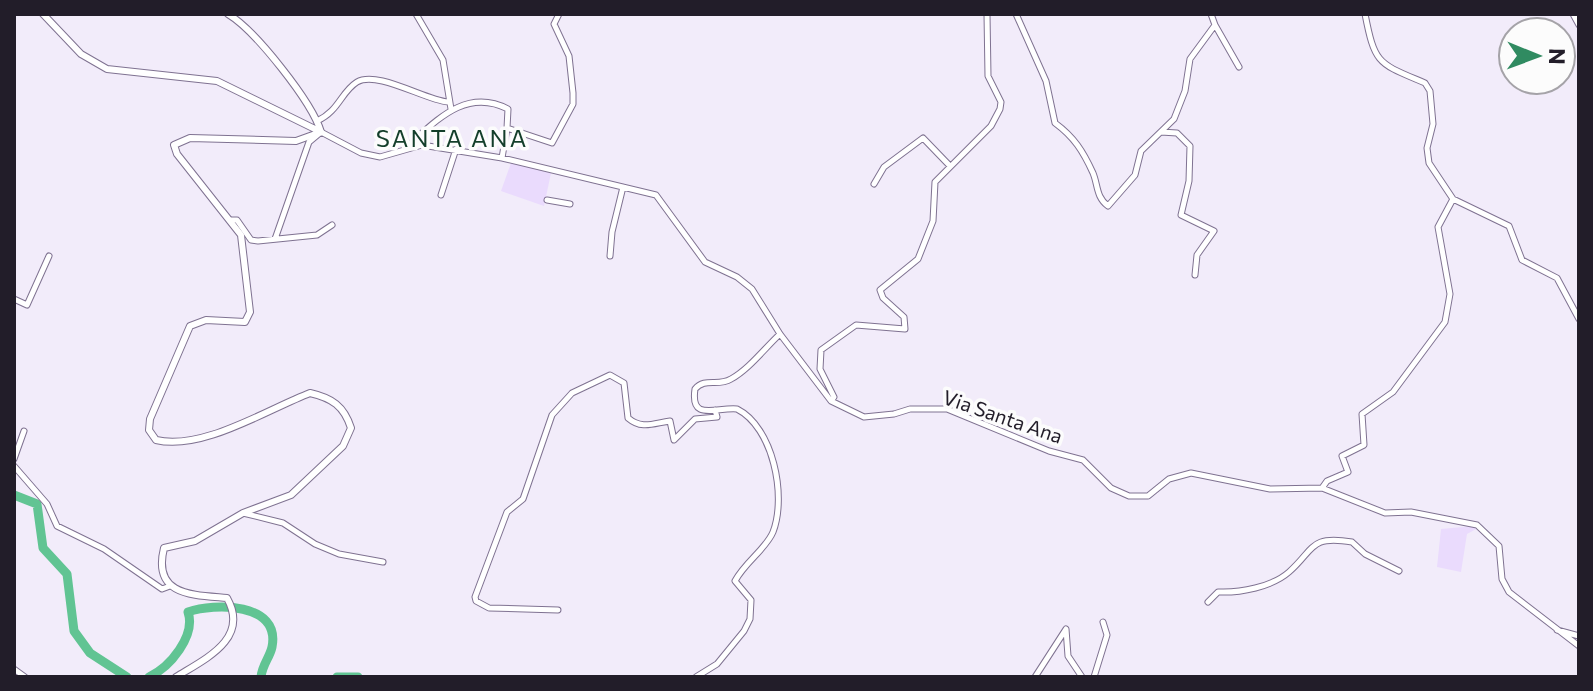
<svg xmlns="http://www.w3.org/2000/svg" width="1593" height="691" font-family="Commissioner,sans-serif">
	<rect width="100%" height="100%" fill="#f2ecfa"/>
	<path fill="#eadbfd" d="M511 163 551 173 544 206 501 191Z
		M1474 526 1478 528 1467 534 1461 572 1437 567 1441 529Z"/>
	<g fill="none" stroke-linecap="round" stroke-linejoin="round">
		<path stroke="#61c493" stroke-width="9" d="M14 495 37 504 43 548 67 574 74 631 90 653 127 677
			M149 677C170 667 196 636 188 612 214 603 281 602 272 647 270 657 262 665 261 677
			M337 677H358"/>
		<defs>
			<path id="minor" d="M416 14 443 60 451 109
				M1016 14 1046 81 1055 123C1074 137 1083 151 1093 173 1098 185 1096 197 1108 206L1135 175 1141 151 1174 119 1185 91 1190 59 1215 25 1239 67
				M1211 14 1215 25
				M1573 14 1579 25
				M317 121C339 111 341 92 357 82 377 70 425 100 448 102
				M1161 132 1177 133 1190 146 1189 181 1181 215 1214 231 1197 255 1195 275
				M411 143C438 119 467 88 508 109L507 128 552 143 573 104V93L569 56 554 24 559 14
				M502 158 507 128
				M874 184 884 167 923 138 950 166
				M441 195 456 149
				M1453 199 1509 226 1522 260 1557 278 1579 319
				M547 200 570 204
				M231 220H237L251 240 258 241 317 235 332 225
				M275 239 309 142 321 132 361 153 380 157 422 145 502 158 656 195 705 262 737 277 752 289 780 334 831 401 864 417 894 414 910 409H947L1049 451 1083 460 1111 488 1129 496H1148L1169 479 1191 473 1270 489 1322 488 1385 513 1411 512 1477 525 1499 546 1502 579 1509 592 1579 646
				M610 256 612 232 623 187
				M14 299 27 305 49 256
				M831 401 834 397 820 369 821 350 856 325 905 329 904 317 883 298 880 290 918 259 933 221 935 182 991 126 1000 109 1001 102 988 76 987 14
				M14 459 24 431
				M14 466 47 504 57 526 104 549 162 589 170 586
				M1322 488 1327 481 1348 472 1342 456 1364 445 1362 414 1393 392 1445 322 1450 294 1438 227 1453 199 1429 163 1427 148 1433 124 1430 91 1425 83C1378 63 1375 65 1365 14
				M243 513 283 523 315 544 339 554 383 562
				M1208 602 1218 592C1240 593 1272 587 1289 572 1315 549 1309 535 1352 542L1365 554 1399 571
				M558 610 489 608 476 601 475 597 507 512 523 499 552 415 572 393 610 375 624 383 628 418C642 430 654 423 670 421L674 440 695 419 717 417 715 410
				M1557 630 1579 636
				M14 669 25 677
				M696 677 717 664 744 631 750 619 751 600 735 581C745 562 766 549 773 532 787 496 773 427 737 409 716 407 690 422 695 389 705 377 718 387 731 379 749 369 764 349 780 334
				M1035 677 1066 629 1068 656 1082 677
				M1094 677 1107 635 1103 622"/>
			<path id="tertiary" d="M43 14 81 54 107 69 217 81 321 132
				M228 14C255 30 312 102 321 132
				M176 677C205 659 250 639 227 598 193 595 152 596 164 548L195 541 243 513 291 495 343 446 351 428C344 406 332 398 310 393 266 410 202 451 156 440L149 430 150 419 190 326 206 320 245 322 250 312 241 235 177 154 174 145 190 138 296 141 321 132"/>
		</defs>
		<use href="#minor" stroke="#7f7291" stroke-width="7"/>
		<use href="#tertiary" stroke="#7f7291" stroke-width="8"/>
		<use href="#minor" stroke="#fff" stroke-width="5"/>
		<use href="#tertiary" stroke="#fff" stroke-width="6"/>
	</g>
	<g text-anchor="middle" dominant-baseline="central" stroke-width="7" stroke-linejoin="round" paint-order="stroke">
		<g font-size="20" fill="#221d29" stroke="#fcfcfc">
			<text transform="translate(1003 416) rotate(19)">Via Santa Ana</text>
		</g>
		<g font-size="24" letter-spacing="2" fill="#133e2a" stroke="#fcfcfc">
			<text x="452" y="137">SANTA ANA</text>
		</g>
	</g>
	<rect width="1593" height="691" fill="none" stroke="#221d29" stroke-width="32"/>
	<g transform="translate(1537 56) rotate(91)"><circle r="38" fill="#fcfcfc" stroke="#a5a3a8" stroke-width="2"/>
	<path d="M0-6L14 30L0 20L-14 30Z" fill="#308b61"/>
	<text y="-12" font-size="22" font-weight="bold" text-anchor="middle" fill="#221d29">N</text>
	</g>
</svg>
